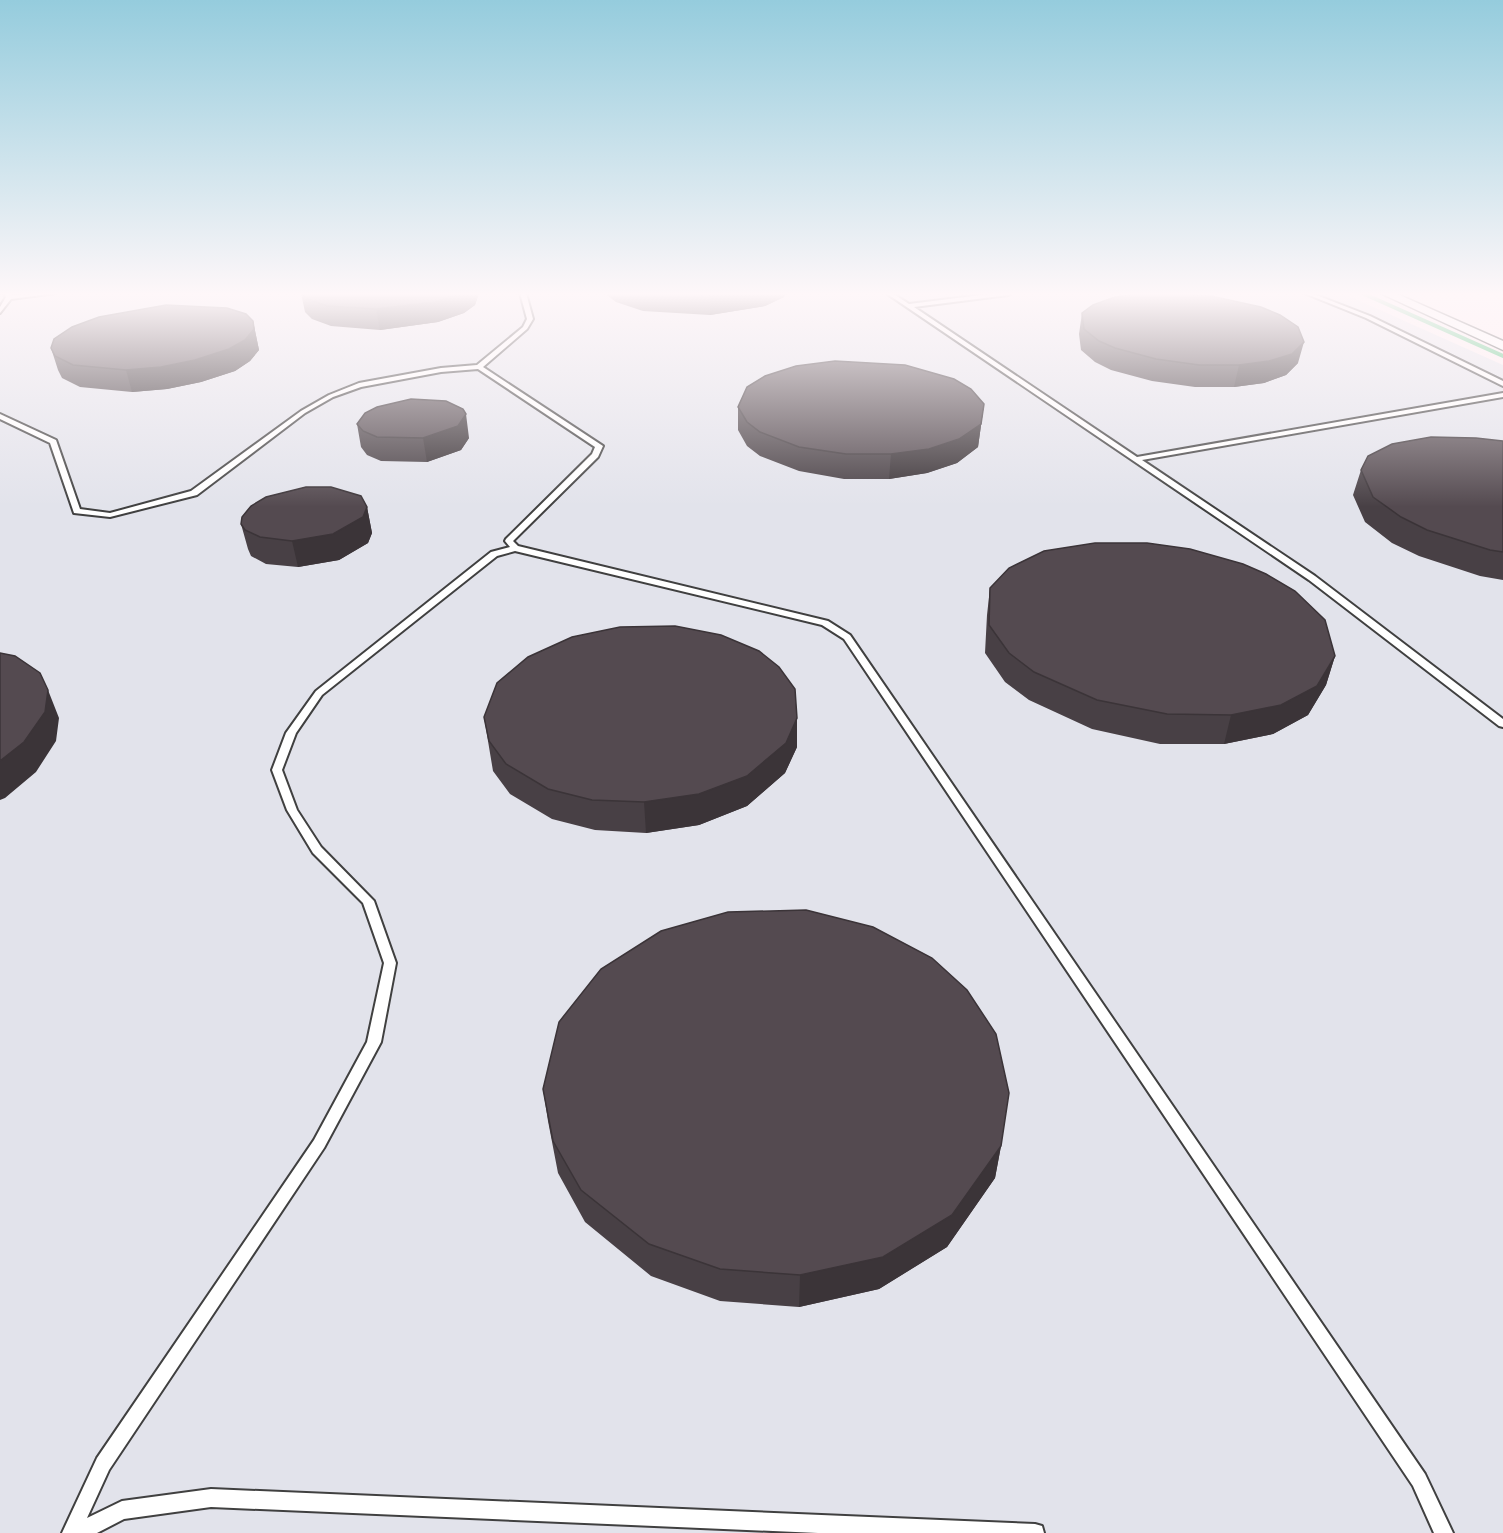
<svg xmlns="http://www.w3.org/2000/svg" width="1503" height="1533" font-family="Lora,serif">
	<rect width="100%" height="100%" fill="#fdeef1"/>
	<path fill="#e2e3eb" d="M0 293H1342L1503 365V1533H0Z"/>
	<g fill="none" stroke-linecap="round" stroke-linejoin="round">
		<path stroke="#46c075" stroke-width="4" d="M1362 293 1503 356"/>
		<defs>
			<path id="lane" d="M4 293H10L11 295 56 293 11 299 0 313V307L6 297Z
				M520 293H526L533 319 527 329 483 367 603 446 598 457 513 541 518 546 828 621 850 635 1425 1474 1453 1533H1434L1413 1486 844 639 822 625 515 551 497 556 322 695 296 733 282 770 297 810 321 847 374 901 396 963 381 1042 324 1148 109 1470 87 1518 122 1501 211 1489 1035 1524 1042 1526 1044 1533H818L211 1507 124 1519 97 1533H62L97 1458 314 1140 367 1042 384 963 363 903 313 853 287 810 272 770 286 733 316 691 491 552 510 547 505 541 506 539 592 454 595 447 478 369 441 372 361 387 333 397 305 413 197 495 110 517 74 513 50 443 0 419V414L56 440 80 509 110 513 191 491 301 411 329 395 359 383 441 368 477 365 523 327 527 319Z
				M886 293H892L909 304 997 293H1011L1008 295 914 307 1137 457 1503 393V397L1142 460 1315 576 1503 719V727L1499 726 1309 580Z
				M1304 293H1311L1370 316 1503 381V386L1366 318Z"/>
			<path id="street" d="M1380 293H1395L1503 341V350Z"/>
		</defs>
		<use href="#lane" stroke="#404040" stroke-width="4"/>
		<use href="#street" stroke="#404040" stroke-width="3"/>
		<use href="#lane" fill="#fff" fill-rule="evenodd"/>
		<use href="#street" fill="#fff" fill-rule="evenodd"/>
	</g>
	<path fill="#484045" d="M301 293H478V296L475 305 464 313 438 322 380 330 331 326 312 319 305 312Z
		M606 293H786L784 297 765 306 710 315 643 311 616 302 608 296Z
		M1082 313 1298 363 1286 375 1264 383 1234 387H1195L1152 381 1111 370 1095 362 1081 350 1079 334Z
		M253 321 259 350 250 361 235 371 201 382 167 389 132 392 80 387 62 378 58 370 51 348Z
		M984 404 978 447 957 463 927 473 889 479H844L799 471 760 456 747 446 738 430V407Z
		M357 424 469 438 461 450 427 462 381 461 367 455 361 447Z
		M1503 441V580L1480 576 1419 556 1392 543 1365 522 1353 495 1361 470Z
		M367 507 372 533 368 543 339 560 298 567 266 564 251 556 248 549 241 524Z
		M990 588 1335 656 1326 685 1308 715 1273 734 1224 744H1160L1092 729 1029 700 1005 682 985 653 987 615Z
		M484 717 797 718V747L785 773 747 806 699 825 646 833 595 830 552 819 510 794 493 771Z
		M543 1089 1001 1146 995 1178 947 1247 879 1289 799 1307 720 1301 651 1276 585 1222 558 1173 548 1121Z"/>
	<path fill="#3b3438" d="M461 293H478V296L475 305 464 313 438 322 380 330 376 309Z
		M724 293H786L784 297 765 306 710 315V295Z
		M253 321 259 350 250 361 235 371 201 382 167 389 132 392 126 370Z
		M1304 342 1298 363 1286 375 1264 383 1234 387 1239 365Z
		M984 404 978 447 957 463 927 473 889 479 891 454Z
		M466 414 469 438 461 450 427 462 423 438Z
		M367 507 372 533 368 543 339 560 298 567 292 541Z
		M1335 656 1326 685 1308 715 1273 734 1224 744 1231 715Z
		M48 690 59 718 56 741 36 772 5 798 0 800V761Z
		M797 718V747L785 773 747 806 699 825 646 833 644 802Z
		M1001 1146 995 1178 947 1247 879 1289 799 1307 800 1275Z"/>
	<path fill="#544a50" stroke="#3b3438" stroke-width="1.5" d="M302 293H461L435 302 376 309 327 306 308 299Z
		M675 293H724L710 295Z
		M1148 293 1211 296 1261 307 1280 315 1298 327 1304 342 1292 354 1269 361 1239 365H1199L1156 359 1115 348 1099 341 1084 329 1082 313 1093 305 1115 297Z
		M166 305 227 308 246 314 253 321 254 329 245 340 229 349 195 360 161 367 126 370 73 365 55 356 51 348 54 339 72 327 99 317Z
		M835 361 905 365 954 379 971 389 984 404 981 424 959 439 929 449 891 454H846L799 447 760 432 747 422 738 407 747 387 765 376 796 366Z
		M411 399 446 401 463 409 466 414 458 426 423 438 377 437 363 431 357 424 365 413 377 407Z
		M1431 437 1476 438 1503 441V552L1490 550 1427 530 1401 517 1373 497 1361 470 1368 456 1392 444Z
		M306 487H331L361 496 367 507 363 517 333 534 292 541 260 537 245 530 241 524 242 517 251 506 266 497Z
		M1095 543H1147L1190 549 1243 564 1266 574 1295 591 1325 620 1335 656 1317 686 1281 705 1231 715 1167 714 1097 700 1034 672 1009 653 989 625 990 588 1009 568 1044 551Z
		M675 626 721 635 759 651 779 667 795 689 797 718 786 743 747 776 699 794 644 802 592 800 548 789 506 764 489 741 484 717 497 683 528 657 572 637 620 627Z
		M0 653 15 656 40 673 48 690 45 712 24 742 0 761Z
		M806 910 873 927 932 958 967 990 996 1034 1009 1093 1001 1146 952 1215 883 1257 800 1275 720 1269 649 1244 581 1190 553 1141 543 1089 559 1022 601 969 661 931 728 912Z"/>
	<linearGradient id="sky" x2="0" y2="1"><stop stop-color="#95ccdd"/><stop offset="0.58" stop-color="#fef7f9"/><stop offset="1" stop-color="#fef7f9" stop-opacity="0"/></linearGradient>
	<rect width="1503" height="507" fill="url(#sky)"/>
</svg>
